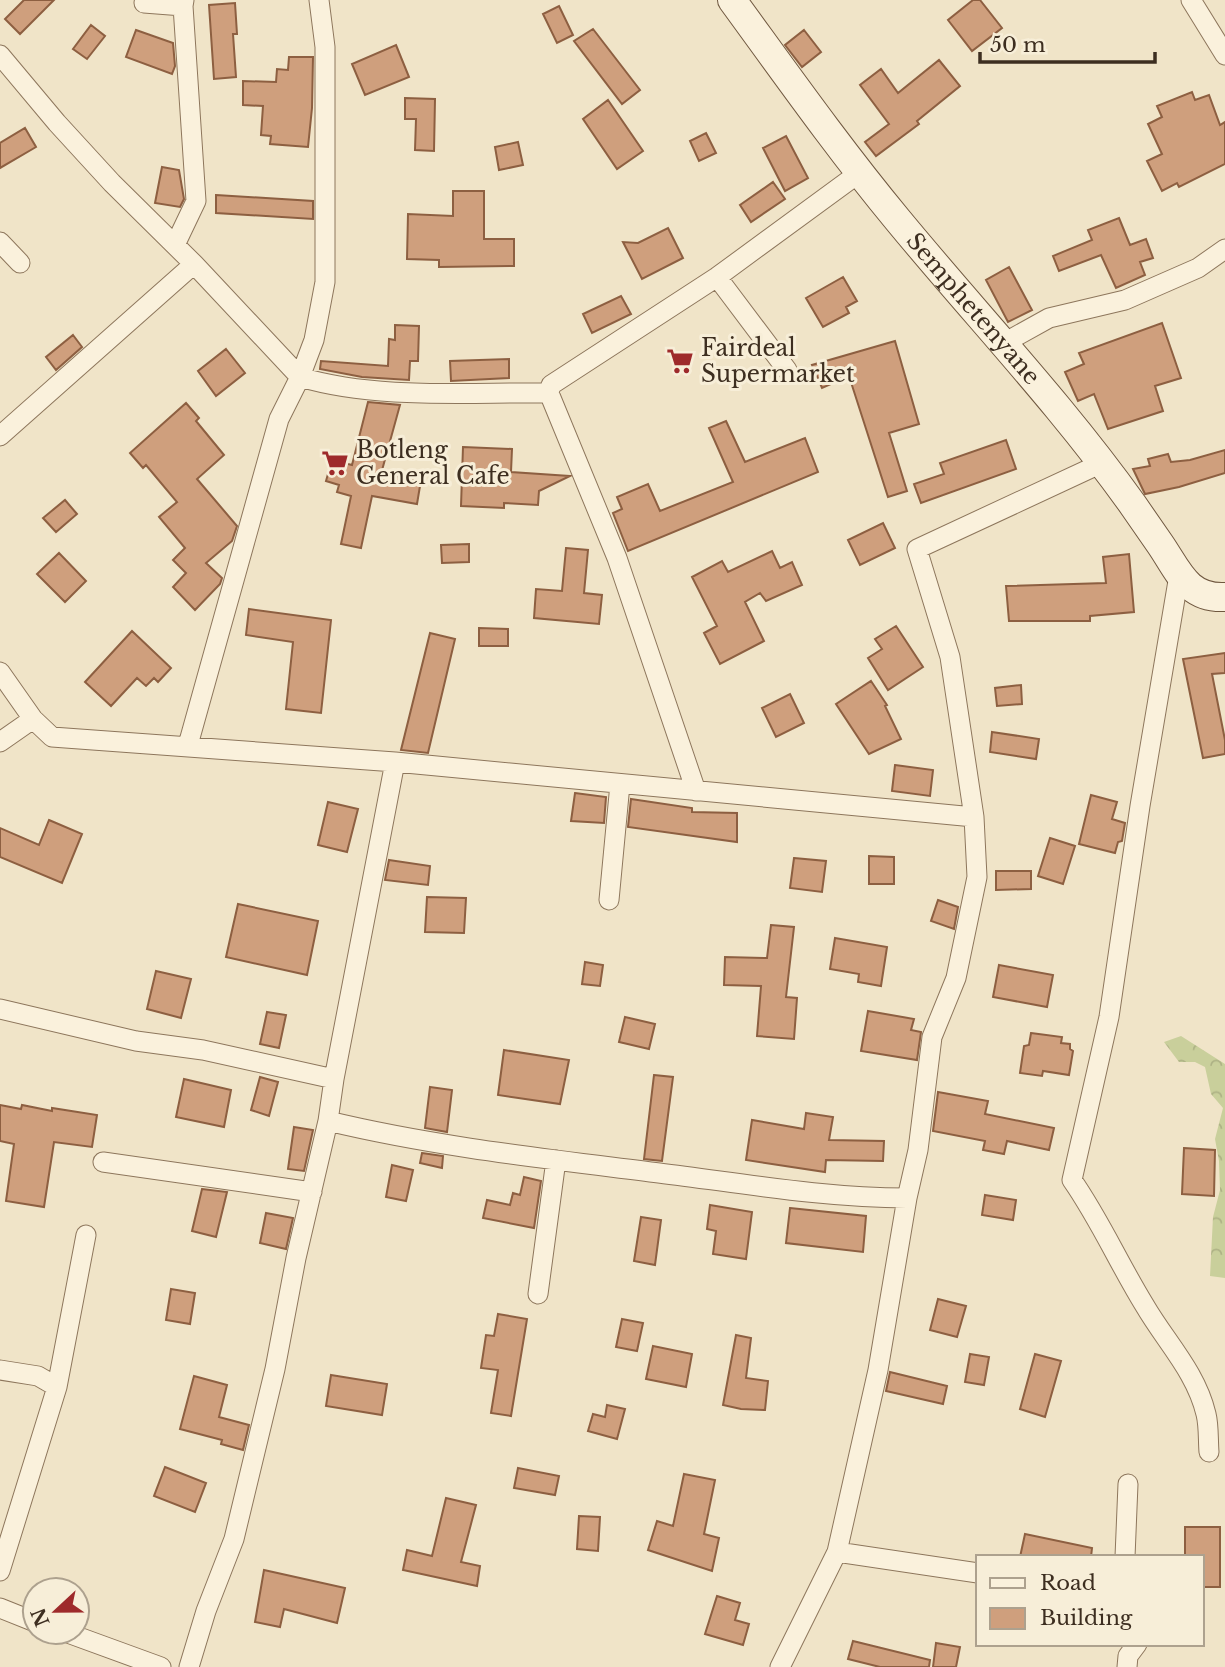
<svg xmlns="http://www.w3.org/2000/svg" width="1225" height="1667" font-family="'Libre Baskerville',serif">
	<defs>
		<pattern id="forest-crowns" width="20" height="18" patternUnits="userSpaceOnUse" patternTransform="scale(1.75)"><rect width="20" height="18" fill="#c9cf9b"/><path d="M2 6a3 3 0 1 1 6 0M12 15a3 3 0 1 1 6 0" fill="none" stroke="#aeb285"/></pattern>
	</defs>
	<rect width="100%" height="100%" fill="#f0e4c8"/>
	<path fill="url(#forest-crowns)" d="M1181 1036 1225 1064V1278L1210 1276 1213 1217 1220 1190 1219 1161 1215 1139 1223 1108 1211 1094 1205 1067 1195 1062H1179L1164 1042Z"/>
	<path fill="#cf9f7d" stroke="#8d5f41" stroke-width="2" d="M24 0H54L20 34 5 19Z
		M973 0H980L1002 28 972 51 948 20Z
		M235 3 237 34H233L236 77 214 79 209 5Z
		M559 6 573 35 557 43 543 14Z
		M91 25 105 36 87 59 73 49Z
		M593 29 640 90 622 104 574 41Z
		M136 30 173 43 175 66 172 74 126 57Z
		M804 30 821 52 802 67 785 45Z
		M396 45 409 77 365 95 352 64Z
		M289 57H313L312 108 308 147 270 144 271 136 261 135 263 106 243 105V81L276 82 277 69 288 70Z
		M939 60 960 86 917 121 919 124 876 156 865 142 889 124 860 85 881 69 898 93Z
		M1192 92 1195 100 1209 95 1220 125 1225 122V164L1179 187 1177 183 1162 191 1147 161 1162 154 1148 124 1162 117 1157 106Z
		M405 98 435 99 434 151 415 150 416 119H405Z
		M608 100 643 151 617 169 583 119Z
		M25 128 36 147 0 168V143Z
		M706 133 716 153 699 161 690 141Z
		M786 136 808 178 785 191 763 148Z
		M518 142 523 165 499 170 495 147Z
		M162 167 179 170 184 199 180 207 155 203Z
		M773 182 785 199 751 222 740 205Z
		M453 191H484V239H514V266L439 267V260L407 259 408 214 453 216Z
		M216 195 313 201V219L216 213Z
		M1119 218 1130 245 1146 239 1153 258 1140 262 1145 275 1116 288 1101 255 1059 271 1053 256 1092 240 1088 230Z
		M668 228 683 258 642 279 623 242 638 243Z
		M1009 267 1032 310 1008 322 986 280Z
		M843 277 857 301 846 307 849 313 823 327 806 298Z
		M621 296 631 314 592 333 583 314Z
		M1162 323 1181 378 1155 386 1163 411 1108 429 1094 394 1078 401 1065 372 1084 364 1079 353Z
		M395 325 419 326 418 361H410L409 380 362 377 320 369 321 361 388 366 389 339 395 340Z
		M73 335 82 347 56 370 46 357Z
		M895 341 919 424 889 433 907 491 888 497 849 376 822 388 812 365Z
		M226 349 245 373 216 396 198 371Z
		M509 359V378L451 381 450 361Z
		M368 402 400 405 381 474 421 480 417 504 372 496 361 548 341 544 351 496 337 492 339 485 326 481 332 460 352 465Z
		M186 403 199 418 196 421 224 455 197 479 237 526 232 541 206 563 222 578 220 584 195 610 173 587 186 573 173 560 185 548 159 517 177 502 146 465 143 468 130 453Z
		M726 421 745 462 805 438 818 472 628 551 613 513 622 509 617 497 648 484 660 511 733 482 709 428Z
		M1006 440 1016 469 921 503 914 484 944 474 940 463Z
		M463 447 512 449 511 472 570 476 539 491 538 505 504 503V508L461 506Z
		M1225 450V473L1179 487 1145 494 1133 469 1150 466 1148 459 1168 454 1171 462 1190 460Z
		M65 500 77 514 56 532 43 518Z
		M883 523 895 548 860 565 848 540Z
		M469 544V562L442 563 441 545Z
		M566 548 588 550 584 593 602 595 599 624 534 618 536 589 562 591Z
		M772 551 780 568 792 562 802 585 766 601 760 593 745 602 764 641 720 664 704 633 717 626 692 577 722 561 728 572Z
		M59 553 86 581 65 602 37 574Z
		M1129 554 1134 612 1090 616V621H1009L1006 586 1106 583 1103 557Z
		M249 609 331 620 321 713 286 709 293 642 246 635Z
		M896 626 923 667 888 690 868 658 882 649 875 639Z
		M479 628 508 629V646H479Z
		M132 631 171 668 158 682 154 678 146 686 137 678 111 706 85 682Z
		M430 633 455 639 428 753 401 750Z
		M1225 653V673L1212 674 1225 740V754L1203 758 1183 659Z
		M871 681 887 705 885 706 901 739 869 754 836 704Z
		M1021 685 1022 704 997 706 995 688Z
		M790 694 804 723 776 737 762 708Z
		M992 732 1039 739 1036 759 990 752Z
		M895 765 933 770 930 796 892 791Z
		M575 793 606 797 604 823 571 821Z
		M1091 795 1117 802 1112 819 1125 823 1122 841 1118 842 1115 853 1079 844Z
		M631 799 692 808V812L737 813V842L628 827Z
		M328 802 358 809 347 852 318 845Z
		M49 820 82 834 62 883 0 857V828L39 845Z
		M1050 838 1075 846 1063 884 1038 876Z
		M869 856 894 857V884H869Z
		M794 858 826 861 822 892 790 888Z
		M389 860 430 866 428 885 385 880Z
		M996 871H1031V889L996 890Z
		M427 897 466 898 464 933 425 932Z
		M938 900 958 907 954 929 931 921Z
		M238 904 318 921 307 975 226 957Z
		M771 925 794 927 786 997 797 998 794 1039 757 1036 761 986 724 985 725 957 767 958Z
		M835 938 887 947 881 986 858 982 859 974 830 969Z
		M585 962 603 965 600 986 582 984Z
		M999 965 1053 975 1047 1007 993 997Z
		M156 971 191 979 181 1018 147 1009Z
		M868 1011 914 1019 911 1030 921 1032 917 1060 861 1051Z
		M267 1012 286 1015 279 1048 260 1044Z
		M625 1017 655 1024 649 1049 619 1042Z
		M1031 1033 1062 1037 1061 1043 1070 1044V1049L1073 1051 1069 1075 1043 1071 1042 1076 1020 1073 1024 1046 1029 1045Z
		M504 1050 569 1060 560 1104 498 1095Z
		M654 1075 673 1077 662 1161 644 1159Z
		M260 1077 278 1082 269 1116 251 1110Z
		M184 1079 231 1090 224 1127 176 1117Z
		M430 1087 452 1090 447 1132 425 1128Z
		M938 1092 988 1101 985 1114 1054 1128 1049 1150 1007 1141 1004 1154 983 1150 985 1141 933 1131Z
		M0 1105 21 1109 22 1105 52 1111V1108L97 1115 92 1147 54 1142 44 1207 6 1201 14 1144 0 1141Z
		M806 1113 833 1117 829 1140 884 1141 883 1161 826 1160 825 1172 746 1160 752 1120 804 1129Z
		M294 1127 313 1130 304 1171 288 1169Z
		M1184 1148 1215 1150 1214 1196 1182 1194Z
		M422 1153 443 1156 442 1168 420 1163Z
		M392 1165 413 1170 406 1201 386 1197Z
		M524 1177 541 1181 534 1228 483 1218 487 1200 510 1205 513 1193 520 1195Z
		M202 1189 227 1192 216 1237 192 1231Z
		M985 1195 1016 1200 1013 1220 982 1215Z
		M710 1205 752 1212 746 1259 713 1254 716 1231 707 1229Z
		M790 1208 866 1216 863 1252 786 1243Z
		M266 1213 293 1218 286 1249 260 1243Z
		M641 1217 661 1220 655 1265 634 1261Z
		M171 1289 195 1293 190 1324 166 1320Z
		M938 1299 966 1306 957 1337 930 1330Z
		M498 1314 527 1319 511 1416 491 1413 498 1370 481 1368 486 1335 494 1336Z
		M622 1319 643 1323 637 1351 616 1347Z
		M736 1335 751 1338 746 1378 768 1381 765 1410 741 1409 723 1405Z
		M653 1346 692 1354 686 1387 646 1379Z
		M970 1354 989 1357 984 1385 965 1382Z
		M1035 1354 1061 1361 1045 1417 1020 1409Z
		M890 1372 947 1386 943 1404 886 1391Z
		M331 1375 387 1384 382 1415 326 1406Z
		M194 1376 227 1385 219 1417 249 1425 243 1450 221 1444 222 1440 180 1429Z
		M607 1405 625 1409 617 1439 588 1431 593 1414 605 1417Z
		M165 1467 206 1483 195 1512 154 1496Z
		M518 1468 559 1476 555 1495 514 1488Z
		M684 1474 715 1480 704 1534 719 1538 712 1571 648 1550 657 1521 673 1526Z
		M446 1498 476 1505 461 1562 480 1566 477 1586 403 1570 407 1550 432 1556Z
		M579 1516 600 1517 598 1551 577 1549Z
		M1185 1527H1220V1587H1202V1557H1185Z
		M1025 1534 1092 1548 1091 1557H1020Z
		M264 1570 345 1588 337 1623 284 1609 280 1627 255 1622Z
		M717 1596 740 1603 735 1620 749 1624 743 1645 705 1634Z
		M853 1641 930 1660 929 1667H880L848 1659Z
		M936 1643 960 1647 956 1667H933Z"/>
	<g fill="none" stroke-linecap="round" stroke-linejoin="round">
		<defs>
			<path id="minor" d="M319 0 325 47V282L314 340 300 377C377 400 468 392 549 393
				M1191 0 1225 55
				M144 3 183 6
				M0 55 57 123 112 183 194 264 300 377 279 419 188 745
				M0 242 20 263
				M175 245 196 201 183 6 184 0
				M717 277 787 370
				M1004 343 1049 318 1125 300 1198 268 1225 249
				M0 436 194 264
				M1179 575 1140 806 1109 1017 1072 1180C1100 1220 1119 1264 1145 1306 1166 1342 1196 1372 1206 1414 1209 1426 1208 1440 1209 1452
				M0 672 33 719 52 737 395 762
				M0 742 33 719
				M696 791 617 558 549 393 551 385 717 277 859 173
				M974 817 395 762 334 1079 328 1121C436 1147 549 1159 659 1173 741 1183 824 1198 907 1198L918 1150 932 1037 956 978 977 877 974 817 950 657 917 549 1102 463
				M609 900 620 784
				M0 1009 136 1041 203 1050 334 1079
				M103 1162 312 1192
				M538 1294 556 1160
				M0 1370 38 1376 57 1387 0 1571
				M57 1387 86 1235
				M837 1552 978 1573
				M1125 1557 1128 1484
				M0 1608 35 1622
				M65 1632 161 1667
				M189 1667 206 1611 234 1539 275 1369 296 1258 328 1121
				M780 1667 837 1552 878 1370 907 1198
				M1127 1667 1128 1656 1137 1644"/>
			<g id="secondary">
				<path id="s1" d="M732 0C786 74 839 149 897 219 976 315 1061 404 1133 505 1142 518 1151 531 1160 544 1178 570 1187 599 1225 597"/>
			</g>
		</defs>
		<use href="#minor" stroke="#8d765c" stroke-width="21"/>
		<use href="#secondary" stroke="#6f573f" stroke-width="30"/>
		<use href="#minor" stroke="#faf1dc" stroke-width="19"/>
		<use href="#secondary" stroke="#faf1dc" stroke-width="28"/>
	</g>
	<defs>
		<symbol id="supermarket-bare" viewBox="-9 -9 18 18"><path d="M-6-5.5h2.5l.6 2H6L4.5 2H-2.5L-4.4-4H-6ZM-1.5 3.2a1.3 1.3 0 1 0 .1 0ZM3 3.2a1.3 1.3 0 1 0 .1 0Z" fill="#9e2a2b" stroke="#f7eed8" stroke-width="2.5" paint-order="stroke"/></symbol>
	</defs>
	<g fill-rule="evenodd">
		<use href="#supermarket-bare" x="661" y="342" width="38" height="38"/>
		<use href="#supermarket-bare" x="316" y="444" width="38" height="38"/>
	</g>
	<g text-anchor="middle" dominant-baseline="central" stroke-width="6" stroke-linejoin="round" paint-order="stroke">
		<g font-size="23" fill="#3d2e20" stroke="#f7eed8">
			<text stroke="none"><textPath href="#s1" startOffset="392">Semphetenyane</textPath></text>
		</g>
		<g font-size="23" fill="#3d2e20" stroke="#f7eed8" text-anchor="start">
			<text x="701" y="348">Fairdeal<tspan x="701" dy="26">Supermarket</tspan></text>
			<text x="356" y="450">Botleng<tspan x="356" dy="26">General Cafe</tspan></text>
		</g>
	</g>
	<rect x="976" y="1555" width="228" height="91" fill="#f7eed8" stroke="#ada18e" stroke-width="2"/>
	<rect x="990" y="1578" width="35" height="10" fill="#faf1dc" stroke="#ada18e" stroke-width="2"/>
	<text x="1040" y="1590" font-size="21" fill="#3d2e20">Road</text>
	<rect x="990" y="1608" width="35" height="21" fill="#cf9f7d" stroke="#ada18e" stroke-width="2"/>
	<text x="1040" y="1625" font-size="21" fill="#3d2e20">Building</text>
	<g transform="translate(56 1611) rotate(248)"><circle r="33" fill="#f7eed8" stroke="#ada18e" stroke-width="2"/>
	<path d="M0-5L12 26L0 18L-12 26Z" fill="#9e2a2b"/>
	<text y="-10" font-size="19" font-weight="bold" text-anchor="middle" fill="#3d2e20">N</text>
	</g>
	<path d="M980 52v10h175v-10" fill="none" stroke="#3d2e20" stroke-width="3.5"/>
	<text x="990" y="52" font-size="21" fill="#3d2e20" stroke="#f7eed8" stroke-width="5" paint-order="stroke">50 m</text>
</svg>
